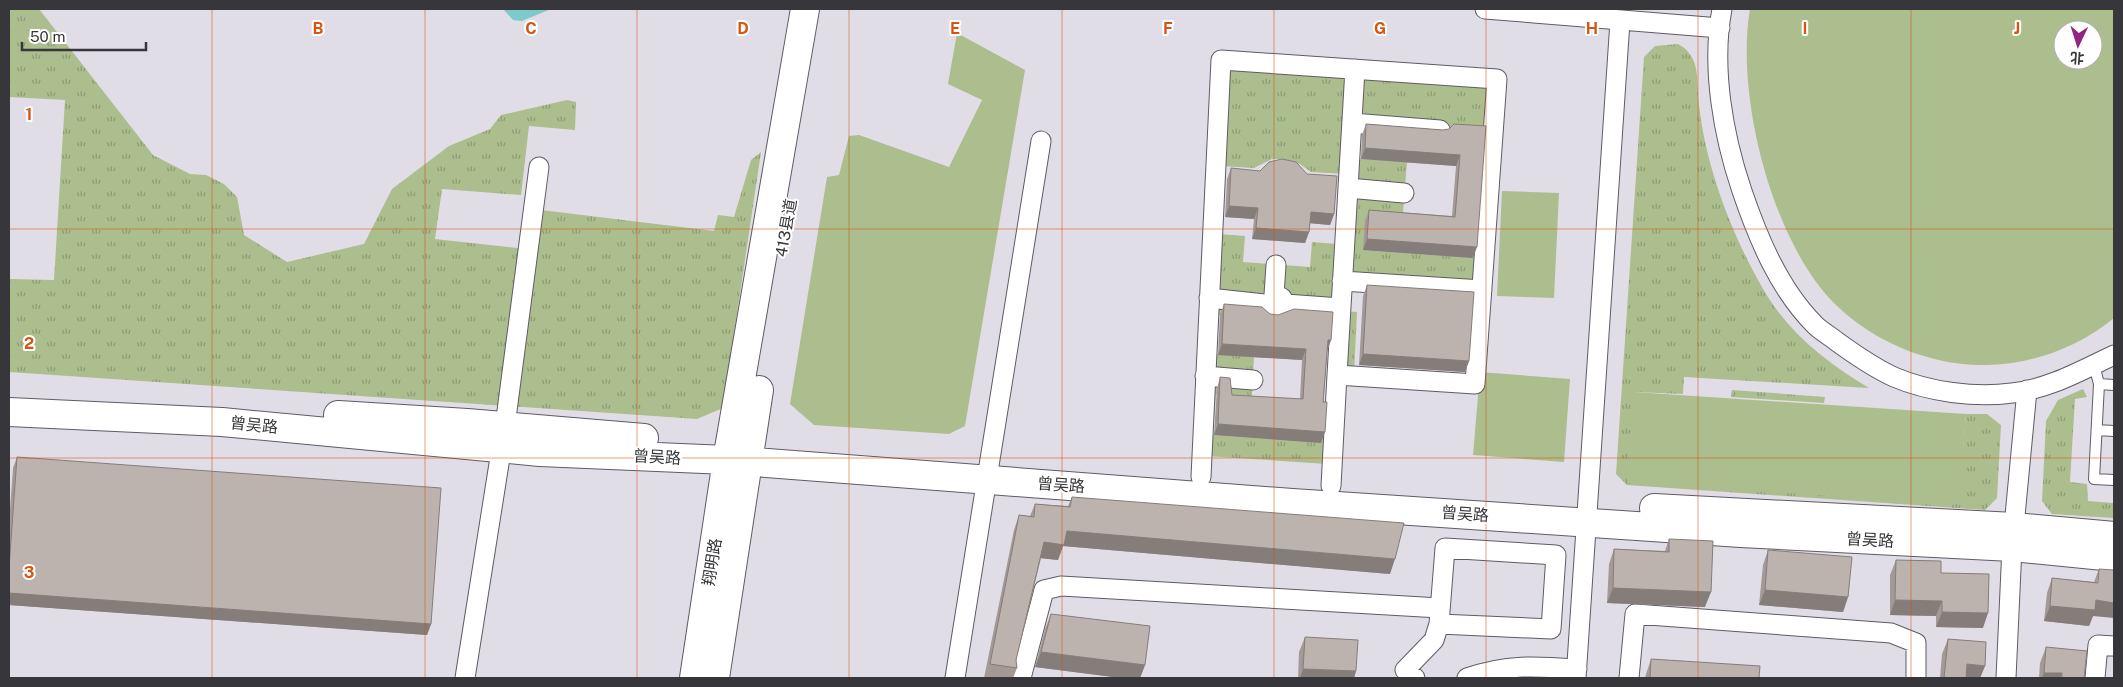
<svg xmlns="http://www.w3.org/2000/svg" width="2123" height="687" font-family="'Public Sans','Noto Sans SC',sans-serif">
	<defs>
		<pattern id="grass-tufts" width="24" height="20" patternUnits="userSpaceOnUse" patternTransform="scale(1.25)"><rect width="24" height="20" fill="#acbe8e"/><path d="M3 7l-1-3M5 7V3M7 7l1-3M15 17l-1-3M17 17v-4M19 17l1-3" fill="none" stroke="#8d9b75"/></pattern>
	</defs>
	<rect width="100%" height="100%" fill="#e1dde7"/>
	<path fill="url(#grass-tufts)" d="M9 9H39L153 155 190 174 206 175 224 184 237 197 244 235 287 262 364 244 392 189 449 146 490 129 501 115 567 100 576 102 575 130 529 126 521 195 442 189 435 239 535 250 541 210 714 231 718 215 734 217 751 160 761 152 723 408 697 419 9 372V279L54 280 65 100 9 97Z
		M1678 44C1702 57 1696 81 1699 105 1706 167 1731 233 1762 287 1787 332 1826 362 1869 388L1684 377 1683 394 1635 392 1958 504 1966 414H1987L2001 425 1997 498 1985 510 1627 485 1616 474 1644 57 1655 46Z
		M1238 68 1343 78 1347 85 1344 174 1311 172 1300 164 1282 159H1272L1254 168 1221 166 1229 72Z
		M1365 79 1486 86 1493 96 1478 282 1359 274 1349 270 1352 196 1404 201 1402 224 1363 250 1476 258 1485 137 1448 135 1449 125 1358 119 1360 87Z
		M1361 128 1359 159 1407 162 1405 187 1353 183Z
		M1219 234 1245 236 1243 262 1270 264 1268 289 1258 297 1220 293 1216 287Z
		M1312 242 1337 244 1334 295 1327 300 1287 298 1281 289 1283 265 1310 267Z
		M1217 306 1330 323 1218 315 1215 354 1254 357 1253 375 1209 372Z
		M1344 311 1357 312 1354 374 1340 373Z
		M1209 381 1252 384 1251 407 1216 394 1213 435 1321 443 1322 430H1329L1327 464 1206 456Z
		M2083 389 2087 397 2075 399 2070 482 2087 484 2088 501 2114 503V518L2052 514 2042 501 2046 421 2058 400Z
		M1732 390 1825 397 1824 403 1731 397Z"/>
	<path fill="#acbe8e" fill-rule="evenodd" d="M1750 9H2114V318C2079 347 2031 365 1986 365 1932 366 1875 343 1836 305 1772 243 1735 95 1750 9ZM2063 30H2093V60H2063Z
		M957 33 1025 70 965 426 949 434 814 425 790 404 827 177 839 175 849 136 859 135 949 167 982 100 948 84Z
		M1502 191 1559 193 1554 298 1497 296Z
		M1480 372 1570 379 1564 462 1473 455Z
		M1634 392 1966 414 1959 504 1627 483Z"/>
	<path fill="#7dc9cc" d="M503 9H551L522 21 513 20Z"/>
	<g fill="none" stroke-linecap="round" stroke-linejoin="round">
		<defs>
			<path id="lane" d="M2094 365 2099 384 2094 479 2114 480
				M2099 384 2114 385
				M2097 430 2114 431"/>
			<path id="street" d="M1485 9 1720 28
				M1722 9C1711 67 1723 135 1742 191 1758 238 1779 289 1815 325 1821 331 1830 336 1836 341 1854 354 1874 368 1894 377 1929 392 1975 398 2012 393 2049 389 2082 370 2114 355
				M1352 123 1440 130
				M1348 188 1404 193
				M1342 281 1482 290
				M1274 295 1276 265
				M1277 295 1282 298 1285 304 1341 308
				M1209 298 1264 304 1267 312 1272 315 1281 313 1285 304
				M1337 375 1355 69
				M1205 376 1253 380
				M1201 477 1221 60 1497 79 1475 384 1337 375 1331 486
				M465 678 505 426 539 167
				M955 678 1041 141
				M1021 678 1044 590 1061 586 1440 608
				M1415 678 1405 670 1434 640 1439 624 1445 548 1556 555 1551 629 1439 624
				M1467 678C1506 664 1536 666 1577 669
				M1576 678 1620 21
				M1629 678 1635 614 1891 633 1916 643V678
				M2006 678 2012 547 2027 390
				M2095 678 2098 645 2114 646"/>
			<path id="secondary" d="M9 412 222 422 540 452 727 460 1292 503 1741 533 2012 547 2114 557
				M338 415 467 423 644 438
				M1654 508 2014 527 2114 536
				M694 678 727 460 805 9
				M715 678 759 390"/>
		</defs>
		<use href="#lane" stroke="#5f5b64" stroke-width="12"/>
		<use href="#street" stroke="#5f5b64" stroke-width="21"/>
		<use href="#secondary" stroke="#5f5b64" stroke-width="30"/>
		<use href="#lane" stroke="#fff" stroke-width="10"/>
		<use href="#street" stroke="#fff" stroke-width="19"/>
		<use href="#secondary" stroke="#fff" stroke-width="28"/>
	</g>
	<path fill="#a39a96" d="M1366 124 1443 130 1486 126 1473 258 1363 250 1365 221 1369 210 1452 216 1456 166 1361 159 1362 135Z
		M1231 168 1334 214 1330 225 1310 223 1309 232 1305 243 1252 239 1254 219 1225 217 1227 179Z
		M1367 285 1469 361 1465 372 1359 365 1363 296Z
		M1224 304 1270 314 1331 340 1327 351 1321 443 1214 435 1217 388 1220 377 1232 395 1300 399 1302 360 1218 355 1220 315Z
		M17 457 431 624 427 635 9 605V523L13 468Z
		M1072 497 1390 574 1063 546 1058 560 1041 558 1016 660 1017 668 1013 678H984L1014 530 1019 515 1030 516 1035 504 1068 506Z
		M1669 539 1705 607 1607 603 1609 564 1614 549 1665 551Z
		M1768 550 1848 597 1843 612 1759 605 1763 565Z
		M1896 560 1941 573 1983 628 1936 627V616L1890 615V575Z
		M2099 569 2093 616 2089 626 2044 621 2047 593 2052 578 2094 582Z
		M1051 614 1145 665 1140 678H1121L1035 667 1045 629Z
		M1305 637 1356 671 1354 678H1298L1299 652Z
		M1948 639 1985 666 1980 678H1940L1942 654Z
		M2046 647 2084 678H2039L2040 663Z
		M1651 659 1759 678H1645L1646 674Z"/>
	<path fill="#847d7a" d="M1365 148 1460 155 1456 166 1361 159Z
		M1229 206 1258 208 1254 219 1225 217Z
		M1311 212 1334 214 1330 225 1307 223Z
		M1256 228 1309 232 1305 243 1252 239Z
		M1367 239 1477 247 1473 258 1363 250Z
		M1328 340H1331L1327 351Z
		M1222 344 1306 349 1302 360 1218 355Z
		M1363 354 1469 361 1465 372 1359 365Z
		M1218 424 1325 432 1321 443 1214 435Z
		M1067 531 1395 559 1390 574 1063 546 1058 560 1039 558 1044 542Z
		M1613 588 1711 592 1705 607 1607 603Z
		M1765 590 1848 597 1843 612 1759 605Z
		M9 593 431 624 427 635 9 605Z
		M1895 600 1942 601 1936 616 1890 615Z
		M2096 600 2114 603V618L2093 616 2089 626 2044 621 2050 606Z
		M1942 612 1988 613 1983 628 1936 627Z
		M1041 652 1145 665 1140 678H1121L1035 667Z
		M1967 664 1985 666 1980 678H1961Z
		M1303 669 1356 671 1354 678H1300Z
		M2044 673H2062L2060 678H2042Z"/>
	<path fill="#bdb3ae" stroke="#847d7a" d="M1366 124 1443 130 1449 129 1454 124 1486 126 1477 247 1367 239 1369 210 1455 217 1460 155 1365 148Z
		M1282 159 1296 162 1307 174 1337 176 1334 214 1311 212 1309 232 1256 228 1258 208 1229 206 1231 168 1260 171 1269 162Z
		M1367 285 1474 292 1469 361 1363 354Z
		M1224 304 1262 307 1270 314 1278 315 1294 309 1333 312 1331 340H1328L1323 402H1327L1325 432 1218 424 1220 377 1230 378 1232 395 1303 399 1306 349 1222 344Z
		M17 457 441 488 431 624 9 593V568Z
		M1072 497 1404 523 1395 559 1067 531 1064 545 1044 542 1016 660 1017 668 990 664 1019 515 1034 517 1035 504 1070 507Z
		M1669 539 1713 541 1711 592 1613 588 1614 549 1669 552Z
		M1768 550 1852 557 1848 597 1765 590Z
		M1896 560 1941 561V573L1989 574 1988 613 1942 612V601L1895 600Z
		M2099 569 2114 570V603L2096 600 2095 610 2050 606 2052 578 2098 583Z
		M1051 614 1150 626 1145 665 1041 652Z
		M1305 637 1358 640 1356 671 1303 669Z
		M1948 639 1986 642 1985 666 1967 664 1966 678H1944Z
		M2046 647 2087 651 2084 678H2062V673H2044Z
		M1651 659 1760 666 1759 678H1650Z"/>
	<path fill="none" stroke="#d65611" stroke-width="1" stroke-opacity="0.55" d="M212 9V678M425 9V678M637 9V678M849 9V678M1062 9V678M1274 9V678M1486 9V678M1698 9V678M1911 9V678M9 229H2114M9 458H2114"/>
	<g text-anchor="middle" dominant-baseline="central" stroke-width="4" stroke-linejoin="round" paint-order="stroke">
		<g font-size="16" fill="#37363a" stroke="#fff">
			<text transform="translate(786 228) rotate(-80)">413县道</text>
			<text transform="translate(254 425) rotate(6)">曾吴路</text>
			<text transform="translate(657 457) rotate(3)">曾吴路</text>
			<text transform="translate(1061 485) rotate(4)">曾吴路</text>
			<text transform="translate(1465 514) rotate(4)">曾吴路</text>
			<text transform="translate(1870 540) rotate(3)">曾吴路</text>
			<text transform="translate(712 562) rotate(-81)">翔明路</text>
		</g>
	</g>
	<g font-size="16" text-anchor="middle" font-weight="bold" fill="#d65611" stroke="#fff" stroke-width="4" stroke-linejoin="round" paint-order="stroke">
		<text x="318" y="34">B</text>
		<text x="531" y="34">C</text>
		<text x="743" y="34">D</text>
		<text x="955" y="34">E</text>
		<text x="1168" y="34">F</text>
		<text x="1380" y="34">G</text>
		<text x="1592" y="34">H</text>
		<text x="1805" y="34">I</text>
		<text x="2017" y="34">J</text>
		<text x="29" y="120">1</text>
		<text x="29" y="349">2</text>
		<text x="29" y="578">3</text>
	</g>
	<rect width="2123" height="687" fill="none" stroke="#37363a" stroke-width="20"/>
	<g transform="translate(2078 45) rotate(184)"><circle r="24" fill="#ffffff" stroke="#afafb0"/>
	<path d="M0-4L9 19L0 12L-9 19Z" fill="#942484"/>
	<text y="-8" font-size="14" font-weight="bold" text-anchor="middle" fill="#37363a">北</text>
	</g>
	<path d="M22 42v8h124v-8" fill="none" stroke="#37363a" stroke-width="2.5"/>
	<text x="30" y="42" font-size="15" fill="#37363a" stroke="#ffffff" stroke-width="4" paint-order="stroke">50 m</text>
</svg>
